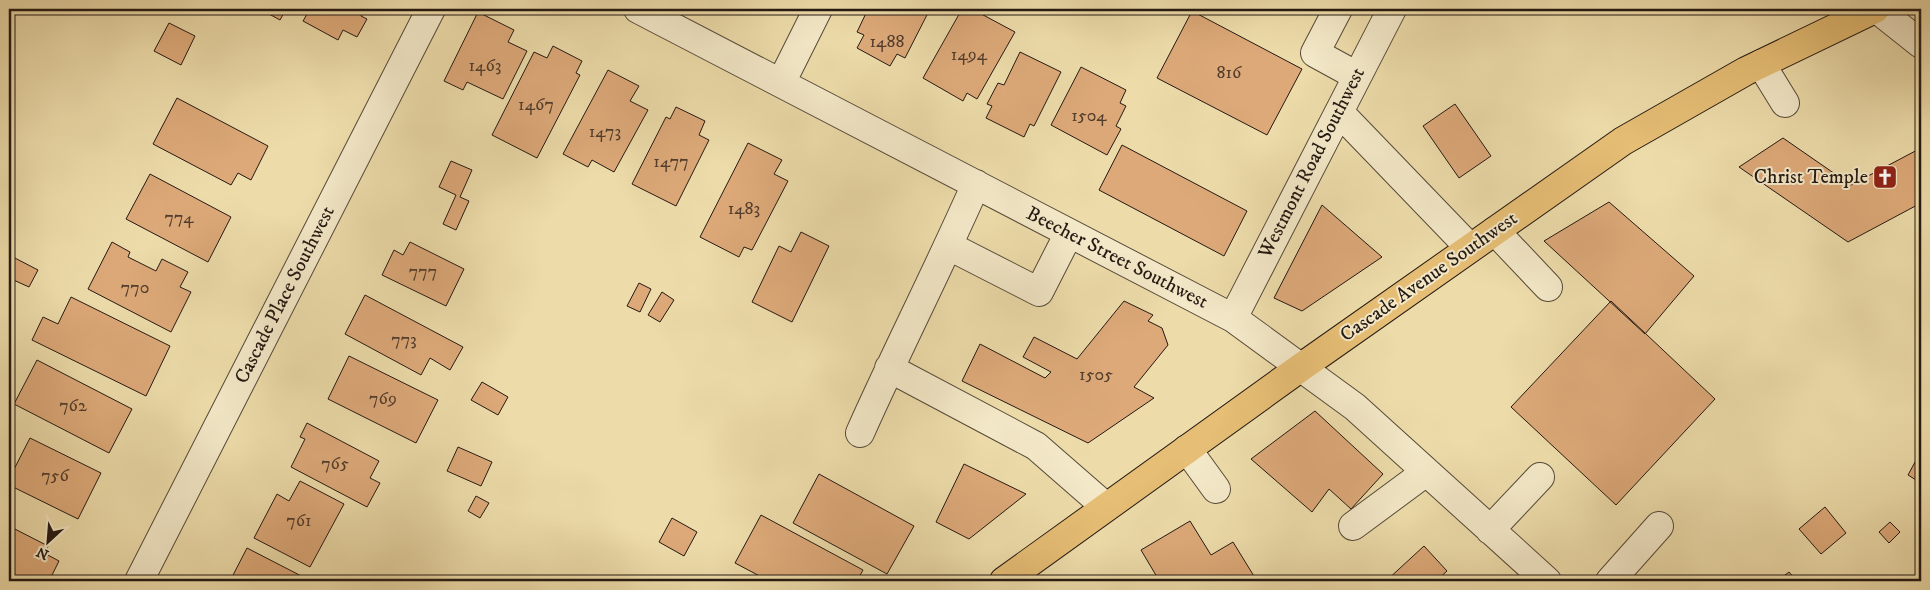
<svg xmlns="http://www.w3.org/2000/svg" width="1930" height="590" font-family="'IM FELL DW Pica',serif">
	<rect width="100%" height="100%" fill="#eddcaa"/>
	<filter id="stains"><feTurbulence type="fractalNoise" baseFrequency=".004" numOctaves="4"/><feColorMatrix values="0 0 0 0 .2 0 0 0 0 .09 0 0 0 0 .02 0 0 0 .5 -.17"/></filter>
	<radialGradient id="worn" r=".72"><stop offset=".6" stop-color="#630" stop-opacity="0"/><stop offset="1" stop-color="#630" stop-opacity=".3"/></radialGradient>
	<path fill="#dda979" stroke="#241912" d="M260 9H286L280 20Z
		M310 9H364L361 16 367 19 357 37 343 30 338 40 303 21Z
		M868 9H930L905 58 897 54 890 66 857 48 864 35 857 32Z
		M962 9H972L1015 32 977 99 967 93 963 101 923 78Z
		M1192 11 1302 69 1267 135 1157 78Z
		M478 12 514 30 508 42 527 51 503 99 467 82 463 90 444 81Z
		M169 23 195 36 181 65 154 51Z
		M553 46 582 61 576 73 580 75 537 158 492 135 534 52 547 58Z
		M1020 52 1061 72 1034 126 1030 124 1024 137 986 118 992 106 987 104 998 83 1004 85Z
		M1081 67 1126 90 1120 103 1126 106 1116 126 1121 129 1107 155 1051 125Z
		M608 70 639 86 630 101 648 110 614 172 592 160 588 167 563 154Z
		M177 98 268 146 251 180 238 173 231 185 153 144Z
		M1455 104 1491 156 1459 178 1423 126Z
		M676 107 705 121 699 135 709 140 676 206 632 184 666 117 670 119Z
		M1783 138 1851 185 1921 148V203L1848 242 1739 167Z
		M748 143 782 160 774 174 788 181 752 250 744 247 739 257 700 237Z
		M1122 145 1247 211 1224 256 1099 190Z
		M451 161 472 170 460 197 469 201 456 230 443 224 456 195 439 187Z
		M150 174 231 217 208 262 126 219Z
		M1609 202 1694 276 1645 334 1544 241Z
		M1322 205 1382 257 1302 311 1274 298Z
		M801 232 829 246 792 322 752 302 779 246 791 252Z
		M112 242 130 252 128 257 156 271 162 259 188 272 180 287 191 292 171 332 88 289Z
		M410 242 464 269 446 306 382 275 394 250 403 255Z
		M11 256 38 270 29 287 9 278V261Z
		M639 283 651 289 640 312 627 306Z
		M662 292 674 300 660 322 648 315Z
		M365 295 463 347 450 370 430 358 421 375 345 334Z
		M71 297 170 346 146 396 32 340 43 317 58 324Z
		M1124 301 1153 315 1148 321 1162 328 1168 345 1134 387 1154 398 1088 443 962 381 980 344 1045 378 1051 372 1023 357 1034 337 1077 359Z
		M1611 301 1715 399 1616 505 1511 407Z
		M349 356 438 400 416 443 328 399Z
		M37 360 132 409 109 453 14 404Z
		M482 382 508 397 498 415 471 400Z
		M1315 411 1383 474 1351 509 1329 489 1312 512 1251 459Z
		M307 423 379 461 370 478 380 483 367 507 291 467 305 439 300 437Z
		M30 438 101 473 78 519 9 485V479Z
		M458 447 492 462 481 486 447 471Z
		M1920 453 1921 454V483L1908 475Z
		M964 464 1026 494 969 539 936 522Z
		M819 474 914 526 887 574 793 523Z
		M300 481 344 504 310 567 254 538 277 494 289 501Z
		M476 496 489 503 480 518 468 511Z
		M1825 507 1846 533 1821 554 1799 529Z
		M761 515 863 570 857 581H769L735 563Z
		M672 518 697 532 684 556 659 542Z
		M1190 521 1211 555 1233 542 1257 581H1150L1157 577 1141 550Z
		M1890 522 1900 532 1889 543 1879 532Z
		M9 526 48 546 44 553 59 561 49 581H9Z
		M1424 546 1447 571 1436 581H1386Z
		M247 548 311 581H230Z
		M1789 572 1797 581H1777Z"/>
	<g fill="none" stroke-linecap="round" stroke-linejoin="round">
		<defs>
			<path id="minor" d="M638 9 1233 318 1355 407 1547 581
				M1338 9 1315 53 1357 76
				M1877 9 1921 44
				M1761 64 1785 103
				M781 83 818 9
				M1339 112 1470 248
				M1495 231 1548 287
				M949 246 1039 292 1069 233
				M1233 318 1392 9
				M889 368 1036 446 1106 507
				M860 433C897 350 939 268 976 184
				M1187 449 1216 489
				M1353 526 1426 472
				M1490 530 1540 477
				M139 581 431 9
				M1610 581 1659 526"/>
			<path id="major" d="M1004 581 1300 368 1623 141 1746 71 1875 9"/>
		</defs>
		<use href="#minor" stroke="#564a38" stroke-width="30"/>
		<use href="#major" stroke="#241912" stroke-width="30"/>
		<use href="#minor" stroke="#f3e8c8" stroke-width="28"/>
		<use href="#major" stroke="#e6be75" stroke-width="28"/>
	</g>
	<defs>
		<symbol id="church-square" viewBox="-11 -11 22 22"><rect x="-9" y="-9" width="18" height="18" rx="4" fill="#8f2418" stroke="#f3e8c8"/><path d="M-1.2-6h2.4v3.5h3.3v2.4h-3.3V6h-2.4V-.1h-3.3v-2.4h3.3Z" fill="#fff"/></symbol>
	</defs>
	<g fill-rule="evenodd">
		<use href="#church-square" x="1871" y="163" width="28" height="28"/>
	</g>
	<g text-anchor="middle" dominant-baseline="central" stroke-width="4" stroke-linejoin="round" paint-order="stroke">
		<g font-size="18" fill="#523d2c">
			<text x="887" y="42">1488</text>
			<text x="969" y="55">1494</text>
			<text x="485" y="66">1463</text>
			<text x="1229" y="73">816</text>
			<text x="536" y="105">1467</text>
			<text x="1089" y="116">1504</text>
			<text x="605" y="132">1473</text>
			<text x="671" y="162">1477</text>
			<text x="744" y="209">1483</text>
			<text x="179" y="218">774</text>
			<text x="423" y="272">777</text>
			<text x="135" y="288">770</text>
			<text x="404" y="340">773</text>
			<text x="1096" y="375">1505</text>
			<text x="383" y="399">769</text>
			<text x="73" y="406">762</text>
			<text x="335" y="464">765</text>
			<text x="55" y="476">756</text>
			<text x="299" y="521">761</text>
		</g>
		<g font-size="20" fill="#241912" stroke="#f3e8c8">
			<text transform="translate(1312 163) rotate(-63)">Westmont Road Southwest</text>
			<text transform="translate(1117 258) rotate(27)">Beecher Street Southwest</text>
			<text transform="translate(1429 277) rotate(-35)">Cascade Avenue Southwest</text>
			<text transform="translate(285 295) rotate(-63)">Cascade Place Southwest</text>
		</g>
		<g font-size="20" fill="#241912" stroke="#f3e8c8" text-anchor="end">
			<text x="1868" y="177">Christ Temple</text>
		</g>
	</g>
	<rect width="1930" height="590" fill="none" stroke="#eddcaa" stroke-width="30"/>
	<rect x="10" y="10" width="1910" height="570" fill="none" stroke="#241912" stroke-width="2.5"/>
	<rect x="15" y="15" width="1900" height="560" fill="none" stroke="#241912"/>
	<g transform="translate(48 542) rotate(206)" stroke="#f3e8c8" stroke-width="4" paint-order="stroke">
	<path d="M0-4L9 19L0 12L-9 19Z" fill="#241912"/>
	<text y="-8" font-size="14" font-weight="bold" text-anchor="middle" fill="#241912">N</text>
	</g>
	<rect width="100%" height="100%" filter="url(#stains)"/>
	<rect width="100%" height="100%" fill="url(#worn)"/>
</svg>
